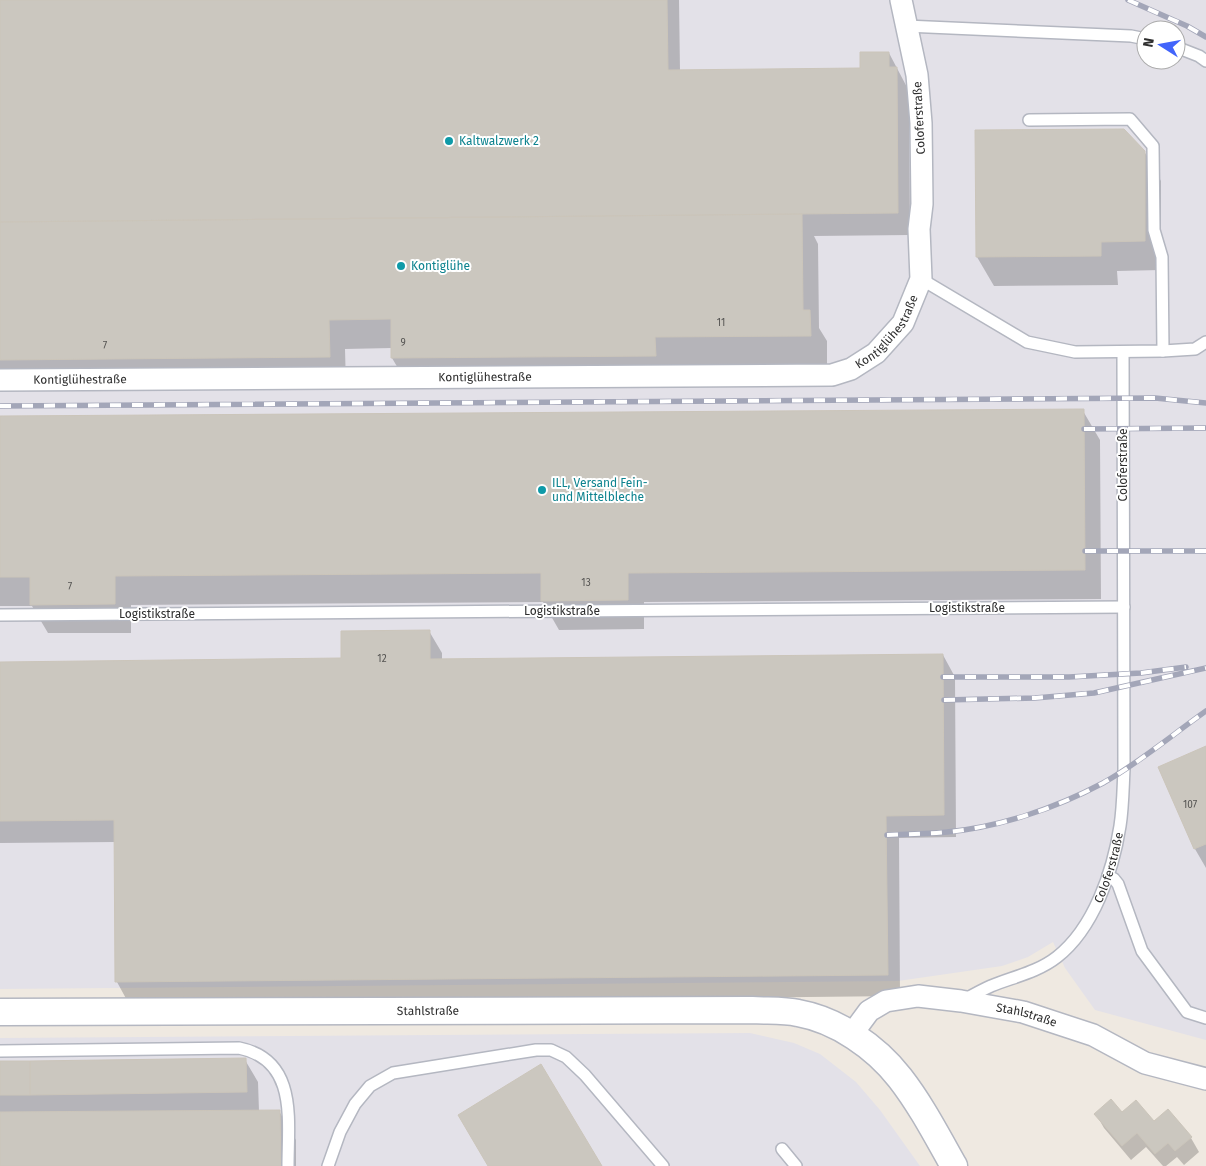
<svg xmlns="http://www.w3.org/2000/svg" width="1206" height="1166" font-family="'Fira Sans',sans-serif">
	<rect width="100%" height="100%" fill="#efe9e1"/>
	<path fill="#e3e1e8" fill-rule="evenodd" d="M0 0H1206V1040L1095 1010 1065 968 1053 942 1028 957 1002 966 898 981 0 989ZM1146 30H1176V60H1146Z
		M750 1033 794 1043 820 1054 856 1082 880 1110 920 1166H0V1038Z"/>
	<path fill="#0003" d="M0 0H679L680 71 861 69 889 53 909 91 910 235 814 236 818 244 819 328 827 341V364L409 387 392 358V348L345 349 346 386 0 389Z
		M976 132 1144 151 1161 181V270L1117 271 1118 285 994 286 977 257Z
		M1083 411 1100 440 1101 599 644 602V629L559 630 543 602 131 605V633H48L32 606H0V417Z
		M429 631 442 653V660L943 655 955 677 956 837 899 838 900 996 129 1004 117 982 116 842 0 843V663L342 660Z
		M1206 747V868L1195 849Z
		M245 1060 258 1082 259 1111H279L296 1140V1166H0V1063Z
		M1096 1114H1122L1154 1123 1191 1138 1199 1152 1184 1165 1177 1157 1166 1166H1163L1146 1147 1131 1160 1104 1128Z"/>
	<path fill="#cbc7bf" stroke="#cbc5ba" d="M0 0H667L668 70 860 68V52H889V67H897L898 213 0 222Z
		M1124 129 1145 151V241L1101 242V256L976 257 975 130Z
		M802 214 803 310H810L811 336 655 337 656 356 391 358V319L329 320 330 357 0 360V222Z
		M1084 409 1085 570 628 573V600L541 601V573L115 576V604L30 605V577H0V416Z
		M430 630V659L943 654 944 815 886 816 888 975 115 982 114 820 0 821V662L341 658V631Z
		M1206 746V844L1194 849 1158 767Z
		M246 1058 247 1092 30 1095V1061Z
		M0 1061H30V1095H0Z
		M541 1064 602 1166H488L458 1115Z
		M1111 1099 1122 1112 1136 1100 1154 1121 1168 1109 1192 1137 1175 1151 1168 1143 1155 1154 1137 1133 1122 1146 1094 1114Z
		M280 1110 281 1166H0V1112Z"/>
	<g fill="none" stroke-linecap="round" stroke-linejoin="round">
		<defs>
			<g id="service">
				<path d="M906 26 1131 36 1146 39"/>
				<path d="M1176 47 1199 56 1206 61"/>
				<path d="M1029 120 1130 119 1153 146 1154 230 1162 257 1163 351"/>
				<path d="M921 279 1027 342 1075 352 1163 351 1195 349 1206 342"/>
				<path d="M0 615 1124 607"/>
				<path d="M1108 876 1114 879 1118 884 1142 951 1187 1012 1206 1018"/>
				<path id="s1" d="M964 1000C973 995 982 990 991 986 1013 977 1038 972 1057 957 1094 928 1113 871 1120 826 1123 807 1123 788 1124 769L1123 352"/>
				<path d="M0 1051 239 1048C298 1060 288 1120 288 1166"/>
				<path d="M782 1149 796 1166"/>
				<path d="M328 1166 340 1132 355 1104 370 1086 393 1073 536 1050H551L566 1057 585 1075 663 1166"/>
			</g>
			<g id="minor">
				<path id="s2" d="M0 380 832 375 851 369 876 353 903 323 921 279 919 229 922 204 921 123 917 75 901 0"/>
				<path id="s3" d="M852 1034 869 1011 886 1001 918 996 961 1001 1023 1012 1093 1035 1145 1063 1206 1079"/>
			</g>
			<g id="tertiary">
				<path id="s4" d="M0 1012 752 1010C768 1011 784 1010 798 1013 837 1020 876 1047 900 1078 921 1105 937 1136 954 1166"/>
			</g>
		</defs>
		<use href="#service" stroke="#b4b7c1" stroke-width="14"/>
		<use href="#minor" stroke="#b4b7c1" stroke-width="24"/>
		<use href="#tertiary" stroke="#b4b7c1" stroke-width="29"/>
		<use href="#service" stroke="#fff" stroke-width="11"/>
		<use href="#minor" stroke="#fff" stroke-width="21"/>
		<use href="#tertiary" stroke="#fff" stroke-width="26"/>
		<defs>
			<path id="rail" d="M1128 0 1187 26 1206 37
				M0 406 1155 398 1206 403
				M1084 429 1206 428
				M1085 551H1206
				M943 677H1069L1141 673 1186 667
				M944 700 1035 698 1094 693 1206 668
				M887 835C907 834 927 834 947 832 1000 827 1056 808 1103 783 1139 763 1172 735 1206 711"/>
		</defs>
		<use href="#rail" stroke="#a3a6b8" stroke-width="5.5"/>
		<use href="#rail" stroke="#fff" stroke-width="4" stroke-dasharray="11" stroke-linecap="butt"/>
	</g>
	<g fill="#0f9aa8" stroke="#fff" stroke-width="2">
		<circle cx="449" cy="141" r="5"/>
		<circle cx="401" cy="266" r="5"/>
		<circle cx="542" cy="490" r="5"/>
	</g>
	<g text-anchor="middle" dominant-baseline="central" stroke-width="4" stroke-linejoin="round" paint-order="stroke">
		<g font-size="10" fill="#555452">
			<text x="721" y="323">11</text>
			<text x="403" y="343">9</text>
			<text x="105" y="346">7</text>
			<text x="586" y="583">13</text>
			<text x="70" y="587">7</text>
			<text x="382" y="659">12</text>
			<text x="1190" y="805">107</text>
		</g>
		<g font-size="12" fill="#2e2e2e" stroke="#fff">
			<text transform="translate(919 118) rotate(-93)">Coloferstraße</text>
			<text stroke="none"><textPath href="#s2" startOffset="905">Kontiglühestraße</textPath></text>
			<text stroke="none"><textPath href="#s2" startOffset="485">Kontiglühestraße</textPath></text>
			<text stroke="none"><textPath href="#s2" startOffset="80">Kontiglühestraße</textPath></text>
			<text transform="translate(1123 465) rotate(-90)">Coloferstraße</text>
			<text x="967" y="608">Logistikstraße</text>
			<text x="562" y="611">Logistikstraße</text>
			<text x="157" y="614">Logistikstraße</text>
			<text stroke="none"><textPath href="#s1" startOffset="208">Coloferstraße</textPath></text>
			<text stroke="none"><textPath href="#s4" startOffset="428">Stahlstraße</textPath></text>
			<text stroke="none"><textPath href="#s3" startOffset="191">Stahlstraße</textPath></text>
		</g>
		<g font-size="12" fill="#0d838f" stroke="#fff" text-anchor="start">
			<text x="459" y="141">Kaltwalzwerk 2</text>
			<text x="411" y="266">Kontiglühe</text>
			<text x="552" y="483">ILL, Versand Fein-<tspan x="552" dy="14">und Mittelbleche</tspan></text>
		</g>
	</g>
	<g transform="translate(1161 45) rotate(281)"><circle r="24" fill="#ffffff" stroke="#ababab"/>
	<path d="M0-4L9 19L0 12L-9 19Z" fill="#4264fb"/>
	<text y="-8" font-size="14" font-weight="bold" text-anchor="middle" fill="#2e2e2e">N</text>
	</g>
</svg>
